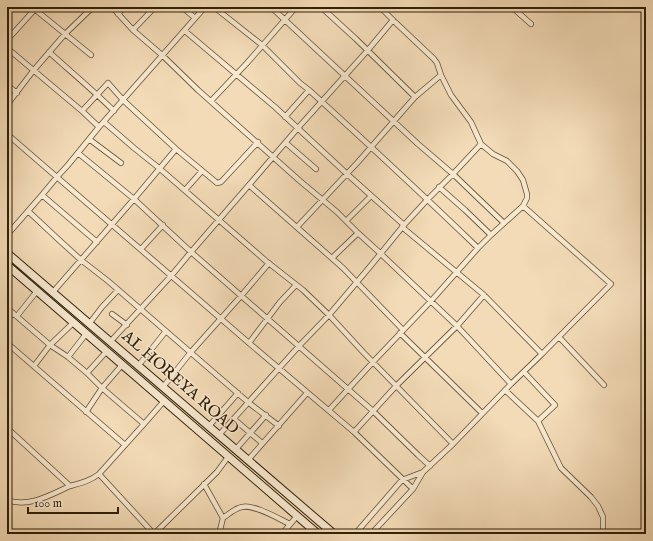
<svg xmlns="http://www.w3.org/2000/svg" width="653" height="541" font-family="'IM FELL English',serif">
	<rect width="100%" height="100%" fill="#f3dbb7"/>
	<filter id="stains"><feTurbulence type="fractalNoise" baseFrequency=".005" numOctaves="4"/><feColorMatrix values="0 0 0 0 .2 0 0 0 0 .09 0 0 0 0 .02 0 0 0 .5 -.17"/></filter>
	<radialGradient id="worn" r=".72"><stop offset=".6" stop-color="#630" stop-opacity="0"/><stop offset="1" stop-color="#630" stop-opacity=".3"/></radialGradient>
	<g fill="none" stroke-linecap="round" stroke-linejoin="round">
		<defs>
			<path id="minor" d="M32 7 91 55
				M112 7 133 30 162 55 198 90 300 181 337 212 358 233 380 253 457 326 511 384
				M182 7 195 18
				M214 7 262 45 300 83 309 90C366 142 422 194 478 248
				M271 7 418 144 453 174 504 223
				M321 7 356 39 415 97
				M512 7 531 24
				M118 14 124 7
				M133 30 155 7
				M185 31 275 107 347 174 404 225
				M7 40 37 7
				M7 48 82 111 99 127
				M49 52C71 72 93 90 114 111
				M7 85 17 93
				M211 101 247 63 296 7
				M7 105 33 71 65 34 93 7
				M82 111 108 83 123 100 176 149 217 183 221 182 258 142
				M285 117 309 90
				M104 122 134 148 159 168 266 261 303 290 329 315 363 352 453 444
				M7 134 249 343 354 432 413 489
				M89 139 121 163
				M286 143 316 169
				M78 153 134 199 191 252 373 411 418 455 430 466
				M249 185 343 268 403 330
				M439 187 465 210 491 235
				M185 190 202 171
				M42 195 97 242
				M28 211 59 240 81 260 108 281 249 403 279 426
				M346 221 371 196
				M297 227 358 162 415 97 441 75
				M402 227 484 295 542 354
				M7 235 42 195 57 177 68 165 99 127 205 7
				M141 249 163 225
				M332 258 358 233
				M53 292 134 199 176 149
				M7 308 50 345 68 357 87 373 102 388 144 424
				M112 314 127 325
				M17 316 37 291
				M7 320 13 313
				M89 324 102 307 118 290
				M400 333 482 413
				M559 337 604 385
				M110 342 171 276 191 252 249 185 297 129 368 50 393 20
				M7 343 125 445
				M249 343 280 302 296 285
				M68 357 86 334
				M34 366 50 345 73 323
				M138 366 166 331
				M524 372 555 405 538 421
				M87 373 106 352
				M163 387 191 352 241 296 269 263
				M505 390 538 421 561 468 591 497 598 506 603 517V534
				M329 410 373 362 431 301 478 248 491 235 523 206 527 198V194L523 180 517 171 507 161 493 154 481 144 471 122 451 95 441 75 437 63 434 59 396 23 380 7
				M86 412 102 388 122 365
				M234 419 262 443
				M209 426 238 393
				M7 428 70 486C81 483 90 481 99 474L144 424 164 401
				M354 432 396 386 457 326 484 295
				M219 435 299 346 329 315 368 269 404 225 427 200 453 174 481 144
				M236 449 266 415
				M248 460 307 393
				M99 474 154 534
				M204 484 223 518
				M7 500C29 508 50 495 70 486
				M154 534 217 472 228 457
				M219 534 223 518C229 514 235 508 242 507 254 504 279 519 290 524
				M282 534 297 516
				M355 534 402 480 423 472
				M371 534 413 489 423 472 453 444 511 384 542 354 611 284 523 206"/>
			<path id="secondary" d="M7 253 334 534
				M7 265 318 534"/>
		</defs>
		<use href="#minor" stroke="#614f34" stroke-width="6"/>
		<use href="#secondary" stroke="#302008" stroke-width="9"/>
		<use href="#minor" stroke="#f7e8d0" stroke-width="4.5"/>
		<use href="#secondary" stroke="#f7e8d0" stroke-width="7"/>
	</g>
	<g text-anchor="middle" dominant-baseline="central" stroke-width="3" stroke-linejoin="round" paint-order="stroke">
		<g font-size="16" fill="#302008" stroke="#f7e8d0">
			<text transform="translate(180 383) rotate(41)">AL HOREYA ROAD</text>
		</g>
	</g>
	<rect width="653" height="541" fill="none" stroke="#f3dbb7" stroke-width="24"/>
	<rect x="8" y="8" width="637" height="525" fill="none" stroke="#302008" stroke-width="2"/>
	<rect x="12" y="12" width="629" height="517" fill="none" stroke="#302008"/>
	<path d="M28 507v6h90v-6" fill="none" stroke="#302008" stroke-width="2"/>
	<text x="34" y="507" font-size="12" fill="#302008" stroke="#f7e8d0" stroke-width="3" paint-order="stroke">100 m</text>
	<rect width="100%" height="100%" filter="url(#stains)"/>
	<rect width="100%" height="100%" fill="url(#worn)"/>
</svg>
